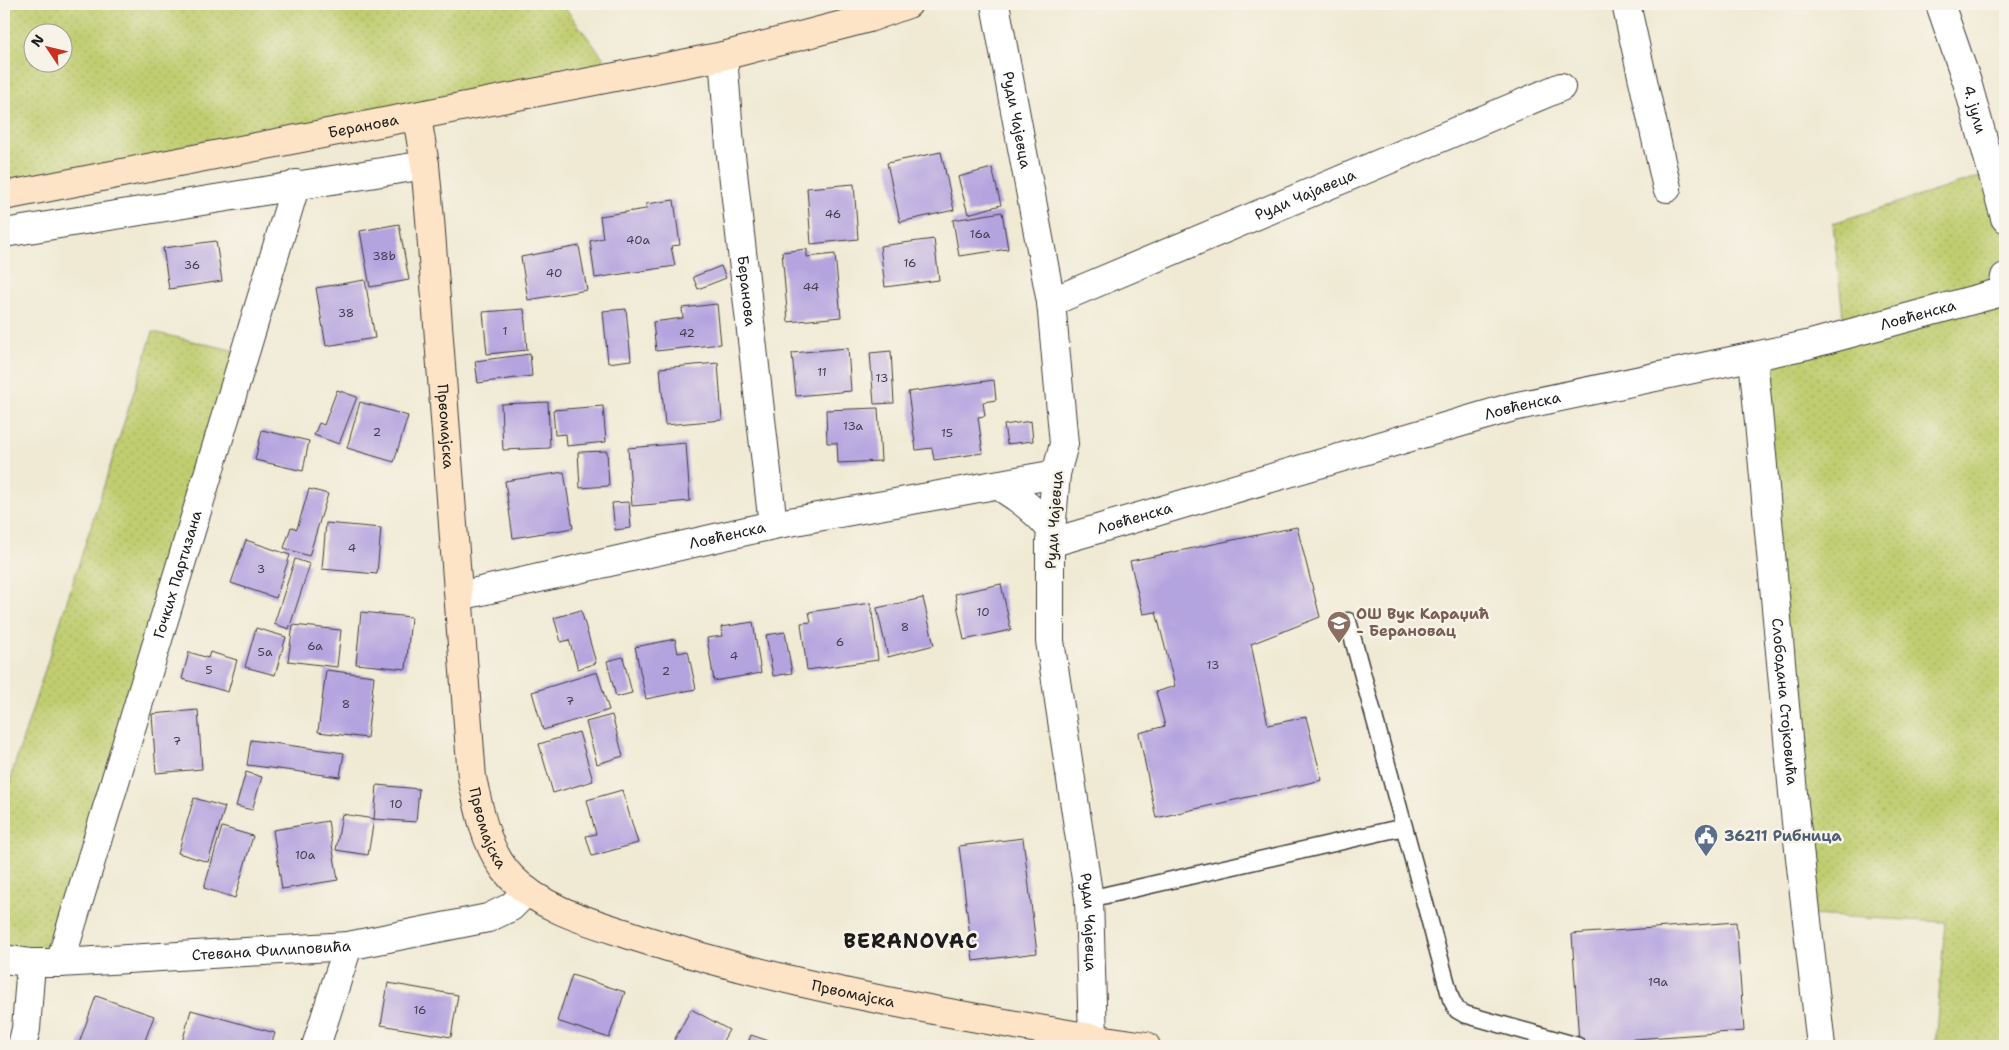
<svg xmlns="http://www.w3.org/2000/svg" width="2009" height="1050" font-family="'Shantell Sans',sans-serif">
	<defs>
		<pattern id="green-dots" width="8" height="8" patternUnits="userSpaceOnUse" patternTransform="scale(1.25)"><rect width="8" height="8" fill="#c0cd6f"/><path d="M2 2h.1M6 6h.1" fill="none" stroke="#a4af60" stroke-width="1.8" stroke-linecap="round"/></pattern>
	</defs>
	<rect width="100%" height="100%" fill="#f7f3e8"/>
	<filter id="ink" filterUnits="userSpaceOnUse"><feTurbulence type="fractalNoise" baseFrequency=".02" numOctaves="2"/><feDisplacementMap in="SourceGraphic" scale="10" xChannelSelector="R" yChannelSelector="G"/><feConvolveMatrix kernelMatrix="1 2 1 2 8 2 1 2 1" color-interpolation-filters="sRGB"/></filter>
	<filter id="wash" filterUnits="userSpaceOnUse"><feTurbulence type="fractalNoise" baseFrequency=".0096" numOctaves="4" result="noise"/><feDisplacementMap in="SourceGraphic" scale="20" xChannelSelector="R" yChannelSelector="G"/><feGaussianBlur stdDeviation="1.12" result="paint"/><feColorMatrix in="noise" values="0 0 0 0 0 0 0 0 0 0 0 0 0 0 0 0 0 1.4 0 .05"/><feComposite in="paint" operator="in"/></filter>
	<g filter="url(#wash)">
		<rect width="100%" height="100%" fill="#f0ead4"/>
		<path fill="url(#green-dots)" stroke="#6e7446" fill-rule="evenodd" d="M4 4H562L618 77 4 196ZM32 32H62V62H32Z
			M2005 169V1046H1935L1945 922 1807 915 1753 357 1845 335 1833 223Z
			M153 332 245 353 60 963 4 959V798Z"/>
		<g id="blocks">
			<path fill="#b3a3df" d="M941 152 954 210 900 222 887 163Z
				M992 168 1001 205 968 214 958 177Z
				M854 184 858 239 811 244 807 188Z
				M674 200 680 245 671 246 675 266 595 278 590 241 603 238 600 216 646 209V204Z
				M1002 212 1008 249 959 256 953 220Z
				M399 224 409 280 370 287 360 231Z
				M934 239 939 280 885 287 880 246Z
				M216 241 222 281 169 289 163 248Z
				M579 246 587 290 528 300 521 257Z
				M807 249V257L835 254 841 317 788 322 782 252Z
				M721 266 726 278 698 289 693 277Z
				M365 280 375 338 326 346 316 288Z
				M717 304 721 344 656 351 653 322 683 318 682 308Z
				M524 309 527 350 487 354 483 312Z
				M626 309 631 360 608 363 603 311Z
				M848 348 851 391 796 396 792 353Z
				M891 351 894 403 874 404 870 353Z
				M530 354 532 376 478 383 475 361Z
				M718 363 722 420 665 425 660 368Z
				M994 380 996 400 983 402 985 416 978 417 983 453 934 460 932 448 916 450 908 392Z
				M337 390 357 397 339 444 314 435 319 423 324 425Z
				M360 402 408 416 394 462 347 448Z
				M548 402 550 448 503 450 501 404Z
				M603 406 606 442 567 446 566 434 555 435 553 410Z
				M878 408 881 461 838 463 837 443H827L826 410Z
				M1031 421 1033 441 1007 444 1004 425Z
				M262 430 309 441 303 471 255 460Z
				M686 443 690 501 632 506 628 448Z
				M607 451 609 486 580 488 578 452Z
				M564 472 573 528 513 538 505 481Z
				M309 489 328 494 309 556 284 548 291 527 297 529Z
				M629 502 631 528 615 530 612 503Z
				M326 523 381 528 377 574 322 569Z
				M1297 527 1320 617 1251 644 1268 725 1306 717 1322 780 1156 818 1139 733 1165 726 1156 692 1175 686 1156 612 1143 614 1130 561Z
				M246 540 290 555 276 598 231 583Z
				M295 559 310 564 289 629 274 624Z
				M1001 584 1011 630 964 640 955 594Z
				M923 598 934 645 888 657 877 608Z
				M871 603 878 660 807 670 801 623 811 622 809 612Z
				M581 610 596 663 578 669 569 640 561 642 554 618Z
				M361 612 411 617 406 669 356 664Z
				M753 622 761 673 714 681 707 638 722 636 721 627Z
				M293 625 341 630 337 667 288 661Z
				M256 628 286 637 275 675 245 667Z
				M785 632 792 673 773 676 766 635Z
				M675 639 678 653 688 651 696 689 646 699 635 647Z
				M189 652 208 658 210 652 237 660 228 692 182 679Z
				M623 657 632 693 616 697 607 661Z
				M326 670 374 676 367 738 318 732Z
				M597 672 609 710 543 730 532 692Z
				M198 710 202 769 156 773 152 714Z
				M612 715 623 756 597 764 586 722Z
				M579 732 593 781 553 793 539 744Z
				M251 740 344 753 340 777 247 765Z
				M246 772 262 777 252 810 236 806Z
				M377 785 419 789 416 822 374 819 368 855 336 850 342 814 374 819Z
				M622 790 638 843 592 856 586 836 596 834 587 800Z
				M194 798 225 807 208 862 178 853Z
				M328 821 338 880 282 889 273 830Z
				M222 827 253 836 235 898 204 888Z
				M1023 838 1037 953 973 961 959 846Z
				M1736 922 1744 1031 1579 1043 1572 934Z
				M572 975 625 992 609 1038 557 1021Z
				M388 983 458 995 451 1037 381 1025Z
				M96 996 154 1016 143 1046H78Z
				M691 1009 729 1030 720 1046H671Z
				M191 1010 275 1033 271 1046H181Z
				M751 1035 784 1046H747Z"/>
		</g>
	</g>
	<g filter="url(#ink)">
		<use href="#blocks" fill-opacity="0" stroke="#3c3b38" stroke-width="1"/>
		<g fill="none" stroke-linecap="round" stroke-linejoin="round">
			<defs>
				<path id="lane" d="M1348 621 1451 999 1457 1010 1464 1014 1578 1046
					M1089 899 1404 827"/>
				<g id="street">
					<path id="s1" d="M995 4 1051 302 1064 444 1056 474 1050 543V641L1089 899 1093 1039"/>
					<path d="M1626 4 1667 188"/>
					<path id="s2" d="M1940 4 1967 82 2005 218"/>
					<path id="s3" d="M723 56 730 146 773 525"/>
					<path d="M4 233 425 165"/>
					<path id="s4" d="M1051 302 1561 87"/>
					<path id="s5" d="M1753 357 1794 804 1821 1046"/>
					<path d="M997 485C1019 498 1035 510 1051 529"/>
					<path id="s6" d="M1050 543 1513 407 1807 345 2002 292 2005 277"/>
					<path id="s7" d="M459 596 773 525 1056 474"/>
					<path id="s8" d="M4 959 31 963H60L348 946 488 918 511 907 527 891"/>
					<path id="s9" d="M60 963 296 184"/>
					<path d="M22 1046 26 1029 31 963"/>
					<path d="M316 1046 348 946"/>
				</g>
				<g id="secondary">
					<path id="s10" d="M417 117 425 165 430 219 472 778C480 812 486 851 511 877 545 912 595 923 639 938 747 973 856 996 966 1016 1026 1027 1086 1038 1146 1046"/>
					<path id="s11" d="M4 196 723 56 869 18 908 4"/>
				</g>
			</defs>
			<use href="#lane" stroke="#3c3b38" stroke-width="19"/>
			<use href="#street" stroke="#3c3b38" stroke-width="30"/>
			<use href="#secondary" stroke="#3c3b38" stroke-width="30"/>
			<use href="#lane" stroke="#fff" stroke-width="16"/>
			<use href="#street" stroke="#fff" stroke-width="28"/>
			<use href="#secondary" stroke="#fee4c6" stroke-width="28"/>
		</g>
	</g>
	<defs>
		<symbol id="school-pin" viewBox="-11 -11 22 30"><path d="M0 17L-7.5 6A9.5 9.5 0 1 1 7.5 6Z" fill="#8d6e63" stroke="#f7f3e8"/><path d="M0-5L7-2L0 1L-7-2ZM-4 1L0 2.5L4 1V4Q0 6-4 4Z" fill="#fff"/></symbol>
		<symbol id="civic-pin" viewBox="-11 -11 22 30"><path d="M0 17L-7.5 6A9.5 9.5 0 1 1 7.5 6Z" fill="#5c6f8a" stroke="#f7f3e8"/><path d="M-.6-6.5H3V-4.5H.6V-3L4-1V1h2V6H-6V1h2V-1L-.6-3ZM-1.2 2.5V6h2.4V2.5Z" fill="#fff"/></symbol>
	</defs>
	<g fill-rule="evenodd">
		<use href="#school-pin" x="1325" y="609" width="28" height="38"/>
		<use href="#civic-pin" x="1692" y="822" width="28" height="38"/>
	</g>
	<g text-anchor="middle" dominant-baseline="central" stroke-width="5" stroke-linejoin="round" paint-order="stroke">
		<g font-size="12" fill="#423e4d">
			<text x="833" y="214">46</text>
			<text x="980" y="234">16a</text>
			<text x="638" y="240">40a</text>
			<text x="384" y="256">38b</text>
			<text x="910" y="263">16</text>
			<text x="192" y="265">36</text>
			<text x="554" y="273">40</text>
			<text x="811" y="287">44</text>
			<text x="346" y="313">38</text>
			<text x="505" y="331">1</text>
			<text x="687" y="333">42</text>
			<text x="822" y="372">11</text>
			<text x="882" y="378">13</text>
			<text x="853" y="426">13a</text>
			<text x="377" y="432">2</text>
			<text x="947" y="433">15</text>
			<text x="352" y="548">4</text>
			<text x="261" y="569">3</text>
			<text x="983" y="612">10</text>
			<text x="905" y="627">8</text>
			<text x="840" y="642">6</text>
			<text x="315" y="646">6a</text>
			<text x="265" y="652">5a</text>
			<text x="734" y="656">4</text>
			<text x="1213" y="665">13</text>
			<text x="209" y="670">5</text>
			<text x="666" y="671">2</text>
			<text x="570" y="701">7</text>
			<text x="346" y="704">8</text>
			<text x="177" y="741">7</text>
			<text x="396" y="804">10</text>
			<text x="305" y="855">10a</text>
			<text x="1658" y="982">19a</text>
			<text x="420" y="1010">16</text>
		</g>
		<g font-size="15" fill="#1c1c1c" stroke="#f7f3e8">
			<text stroke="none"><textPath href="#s2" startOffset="111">4. јули</textPath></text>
			<text stroke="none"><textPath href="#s1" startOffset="118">Руди Чајевца</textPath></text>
			<text stroke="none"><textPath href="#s11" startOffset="366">Беранова</textPath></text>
			<text stroke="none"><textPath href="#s4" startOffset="276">Руди Чајавеца</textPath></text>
			<text stroke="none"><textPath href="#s3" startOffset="236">Беранова</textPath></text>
			<text stroke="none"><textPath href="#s6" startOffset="898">Ловћенска</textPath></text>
			<text stroke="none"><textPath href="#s6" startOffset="492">Ловћенска</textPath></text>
			<text stroke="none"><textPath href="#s10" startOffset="311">Првомајска</textPath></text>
			<text stroke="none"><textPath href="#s6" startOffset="88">Ловћенска</textPath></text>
			<text transform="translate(1054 520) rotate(-86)">Руди Чајевца</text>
			<text stroke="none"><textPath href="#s7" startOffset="275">Ловћенска</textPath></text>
			<text stroke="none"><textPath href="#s9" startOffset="406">Гочких Партизана</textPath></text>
			<text stroke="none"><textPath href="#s5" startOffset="346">Слободана Стојковића</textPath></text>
			<text stroke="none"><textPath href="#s10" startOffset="716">Првомајска</textPath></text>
			<text stroke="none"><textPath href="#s1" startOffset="928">Руди Чајевца</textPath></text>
			<text stroke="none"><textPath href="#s8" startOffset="268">Стевана Филиповића</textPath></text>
			<text stroke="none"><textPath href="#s10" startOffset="1136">Првомајска</textPath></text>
		</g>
		<g font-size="15" font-weight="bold" fill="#785e54" stroke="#f7f3e8" text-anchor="start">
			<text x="1356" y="614">ОШ Вук Караџић<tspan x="1356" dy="17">- Берановац</tspan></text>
		</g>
		<g font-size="15" font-weight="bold" fill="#4e5e75" stroke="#f7f3e8" text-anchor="start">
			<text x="1724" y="836">36211 Рибница</text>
		</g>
		<g font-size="20" font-weight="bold" letter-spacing="1" fill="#1c1c1c" stroke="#f7f3e8">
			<text x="911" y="941">BERANOVAC</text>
		</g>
	</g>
	<rect width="2009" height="1050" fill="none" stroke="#f7f3e8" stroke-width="20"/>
	<g transform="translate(48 48) rotate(305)"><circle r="24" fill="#f7f3e8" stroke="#9f9d96"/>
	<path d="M0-4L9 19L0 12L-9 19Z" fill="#c8321e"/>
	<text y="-8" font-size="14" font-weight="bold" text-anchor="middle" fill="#1c1c1c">N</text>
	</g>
</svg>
